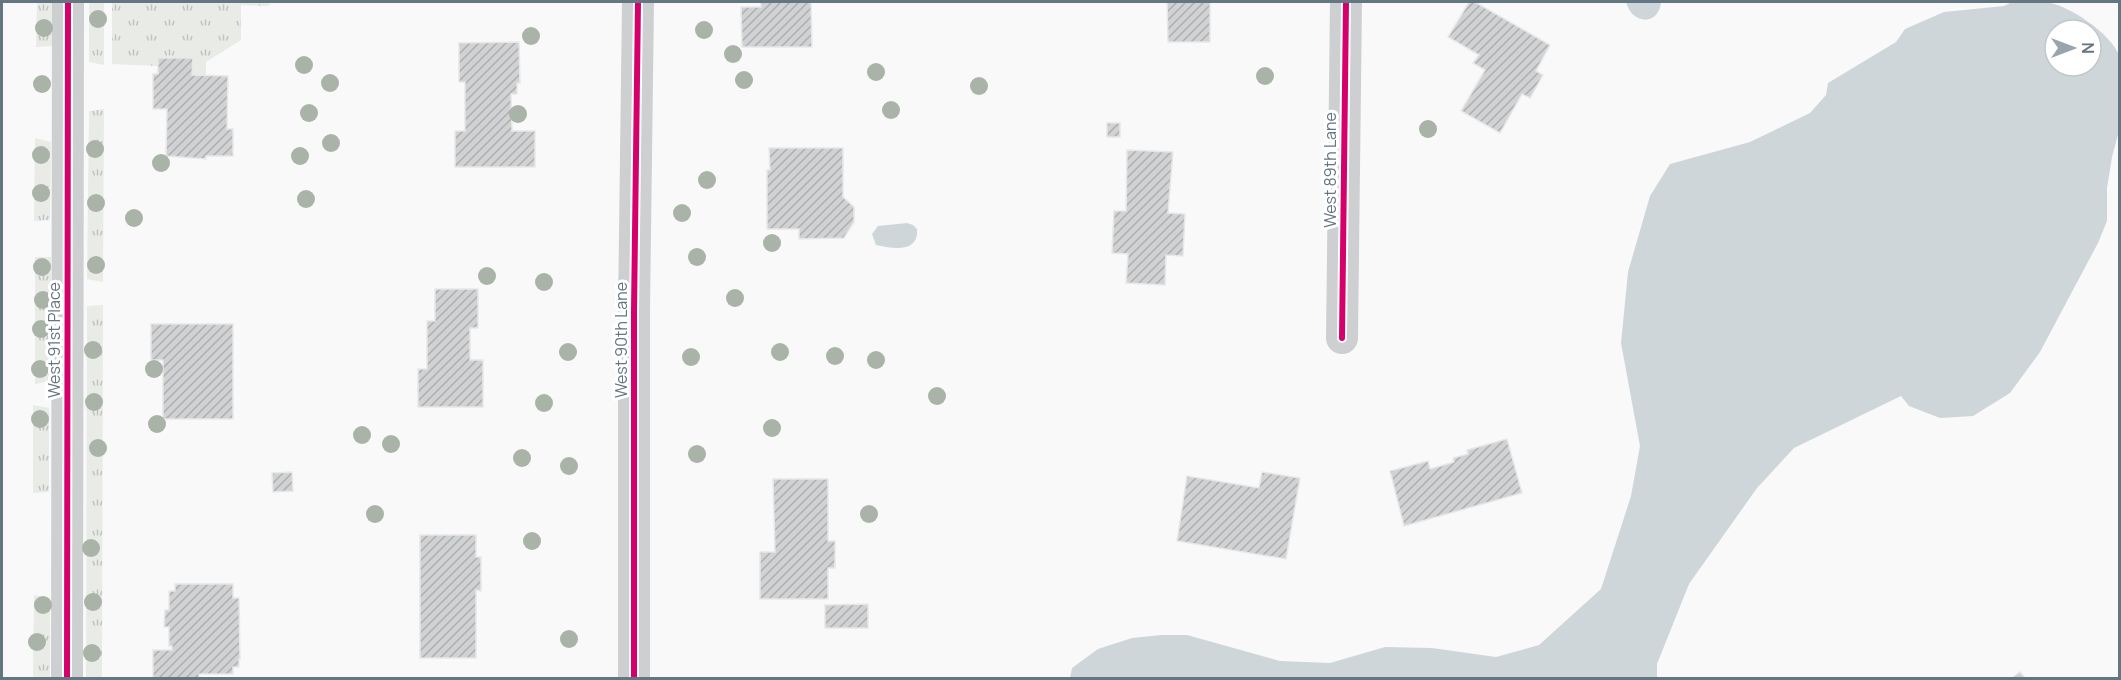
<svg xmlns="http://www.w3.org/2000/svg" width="2121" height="680" font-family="Manrope,sans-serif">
	<defs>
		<pattern id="grass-tufts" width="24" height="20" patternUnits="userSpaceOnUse" patternTransform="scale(1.5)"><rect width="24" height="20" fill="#e8ebe6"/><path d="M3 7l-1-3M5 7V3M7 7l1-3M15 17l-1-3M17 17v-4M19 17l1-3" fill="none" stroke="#c0c3c0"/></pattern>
		<pattern id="building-hatch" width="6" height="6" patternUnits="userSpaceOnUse" patternTransform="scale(1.5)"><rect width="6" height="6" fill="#d0d2d3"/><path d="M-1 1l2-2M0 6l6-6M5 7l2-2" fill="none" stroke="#acafb1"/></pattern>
	</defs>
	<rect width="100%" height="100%" fill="#f9f9f9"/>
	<path fill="url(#grass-tufts)" d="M37 2H52V46L36 47Z
		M89 2H104V65L89 62Z
		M112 2H271L269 6 241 5V40L206 62V75H192L193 59 158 58V66L112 64Z
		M104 109 103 282 87 279 89 111Z
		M35 138 51 142 50 220 34 221Z
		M35 257H51V381L35 384Z
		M103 305 102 678H86L87 306Z
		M33 405 49 408V492L33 493Z
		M34 595 50 598V678H33Z"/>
	<path fill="#ced6d9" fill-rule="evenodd" d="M1626 2H1661C1659 26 1632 25 1626 2Z
		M2012 2C2023 1 2035 0 2045 2 2068 4 2111 34 2119 55V131L2112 157 2107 188V221L2098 243 2040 352 2010 393 1973 416 1940 418 1909 406 1901 396 1794 448 1757 488 1689 584 1657 664V678H1070L1072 668 1098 649 1132 638 1161 635H1187L1280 661 1330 663 1385 647 1432 648 1496 657 1539 645 1601 589 1631 496 1640 446 1621 343 1628 272 1650 196 1670 164 1750 142 1810 113 1826 95 1828 83 1896 42 1905 29 1944 12 2004 6ZM2055 30H2091V66H2055Z
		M907 223 913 225 917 229C919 253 893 249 876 245L872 234 878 226Z"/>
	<path fill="url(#building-hatch)" stroke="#e8e8e8" stroke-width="1.5" d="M761 2H811L812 47H742L741 7H761Z
		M1167 2H1210V42H1168Z
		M1469 2H1475L1550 45 1536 71 1543 75 1530 98 1522 94 1500 133 1461 111 1485 70 1473 63 1479 55 1448 37Z
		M519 42 520 83H517V94H511L512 131H535V167H455V131H465V82H459V43Z
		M158 58H193L192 75 228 76 227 129H233V156H206V159L166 156 167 109H153V74H158Z
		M1107 123H1120V137H1107Z
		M769 148H843V197L854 207V222L844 238 799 239V229H767V170H770Z
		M1127 150 1173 152 1168 213 1185 214 1183 256 1166 255 1165 285 1126 283 1128 254 1112 253 1114 211H1126Z
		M435 289H478V328H470V360H483V407H418V369H427V321H435Z
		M151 324H233V419H163V360H151Z
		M1507 439 1522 493 1404 526 1390 471 1428 461 1430 469 1454 462 1453 458 1468 454 1467 450Z
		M292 472 293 491 273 492 272 473Z
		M1262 472 1300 478 1286 559 1177 541 1187 476 1259 488Z
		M773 479H828V541H835V568H828V599H760V552H775Z
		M420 535H476V557H481V591L476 590V658H420Z
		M175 584H233V598H239L240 659H239V667H233V674H199V678H153V650H172V646H169V627H164L165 610H169V591H175Z
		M868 604V628H825V605Z
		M2020 672 2025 678H2012Z"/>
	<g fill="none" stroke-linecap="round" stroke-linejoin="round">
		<path stroke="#cecfd0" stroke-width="32" d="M1342 338 1346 2
			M67 678 68 2
			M634 678V311L638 2"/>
		<defs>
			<path id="cycleway" d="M1342 338 1346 2
				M67 678 68 2
				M634 678V311L638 2"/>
		</defs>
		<use href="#cycleway" stroke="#fff" stroke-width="10"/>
		<use href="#cycleway" stroke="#d6006c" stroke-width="6"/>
	</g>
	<g fill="#a9b3a7">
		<circle cx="98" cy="19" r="9"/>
		<circle cx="44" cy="28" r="9"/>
		<circle cx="704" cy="30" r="9"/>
		<circle cx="531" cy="36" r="9"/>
		<circle cx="733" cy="54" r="9"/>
		<circle cx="304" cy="65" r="9"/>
		<circle cx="876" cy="72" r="9"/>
		<circle cx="1265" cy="76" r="9"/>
		<circle cx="744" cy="80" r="9"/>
		<circle cx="330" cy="83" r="9"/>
		<circle cx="42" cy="84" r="9"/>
		<circle cx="979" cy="86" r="9"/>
		<circle cx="891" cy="110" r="9"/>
		<circle cx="309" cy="113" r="9"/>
		<circle cx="518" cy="114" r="9"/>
		<circle cx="1428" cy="129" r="9"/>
		<circle cx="331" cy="143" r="9"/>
		<circle cx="95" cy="149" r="9"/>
		<circle cx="41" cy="155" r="9"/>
		<circle cx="300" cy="156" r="9"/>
		<circle cx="161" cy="163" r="9"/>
		<circle cx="707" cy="180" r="9"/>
		<circle cx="41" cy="193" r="9"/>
		<circle cx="306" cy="199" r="9"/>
		<circle cx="96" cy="203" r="9"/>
		<circle cx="682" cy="213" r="9"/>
		<circle cx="134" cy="218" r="9"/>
		<circle cx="772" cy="243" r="9"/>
		<circle cx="697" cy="257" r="9"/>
		<circle cx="96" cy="265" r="9"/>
		<circle cx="42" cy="267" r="9"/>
		<circle cx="487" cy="276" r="9"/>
		<circle cx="544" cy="282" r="9"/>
		<circle cx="735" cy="298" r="9"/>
		<circle cx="43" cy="300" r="9"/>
		<circle cx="41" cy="329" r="9"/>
		<circle cx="93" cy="350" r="9"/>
		<circle cx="568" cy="352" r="9"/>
		<circle cx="780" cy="352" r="9"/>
		<circle cx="835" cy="356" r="9"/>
		<circle cx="691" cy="357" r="9"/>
		<circle cx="876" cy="360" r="9"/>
		<circle cx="40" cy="369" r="9"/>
		<circle cx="154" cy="369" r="9"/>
		<circle cx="937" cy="396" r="9"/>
		<circle cx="94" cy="402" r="9"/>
		<circle cx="544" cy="403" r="9"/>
		<circle cx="40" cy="419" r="9"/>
		<circle cx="157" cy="424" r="9"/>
		<circle cx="772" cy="428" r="9"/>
		<circle cx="362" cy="435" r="9"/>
		<circle cx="391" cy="444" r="9"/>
		<circle cx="98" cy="448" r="9"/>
		<circle cx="697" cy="454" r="9"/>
		<circle cx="522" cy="458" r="9"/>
		<circle cx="569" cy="466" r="9"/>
		<circle cx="375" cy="514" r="9"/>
		<circle cx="869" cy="514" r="9"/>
		<circle cx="532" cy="541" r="9"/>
		<circle cx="91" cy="548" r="9"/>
		<circle cx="93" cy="602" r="9"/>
		<circle cx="43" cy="605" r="9"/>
		<circle cx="569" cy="639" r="9"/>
		<circle cx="37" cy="642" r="9"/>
		<circle cx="92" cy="653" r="9"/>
	</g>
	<g text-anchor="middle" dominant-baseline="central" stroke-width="6" stroke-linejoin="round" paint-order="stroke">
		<g font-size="16" fill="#657683" stroke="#fff">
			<text transform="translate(1330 170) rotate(-90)">West 89th Lane</text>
			<text transform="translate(54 340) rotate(-90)">West 91st Place</text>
			<text transform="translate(621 340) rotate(-90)">West 90th Lane</text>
		</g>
	</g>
	<rect width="2121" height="680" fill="none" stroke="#657683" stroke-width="6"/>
	<g transform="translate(2073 48) rotate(90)"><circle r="28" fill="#ffffff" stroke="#c1c8cd" stroke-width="1.5"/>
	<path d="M0-4.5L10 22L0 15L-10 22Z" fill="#99a4ac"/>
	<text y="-9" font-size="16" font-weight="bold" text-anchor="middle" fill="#657683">N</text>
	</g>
</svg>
